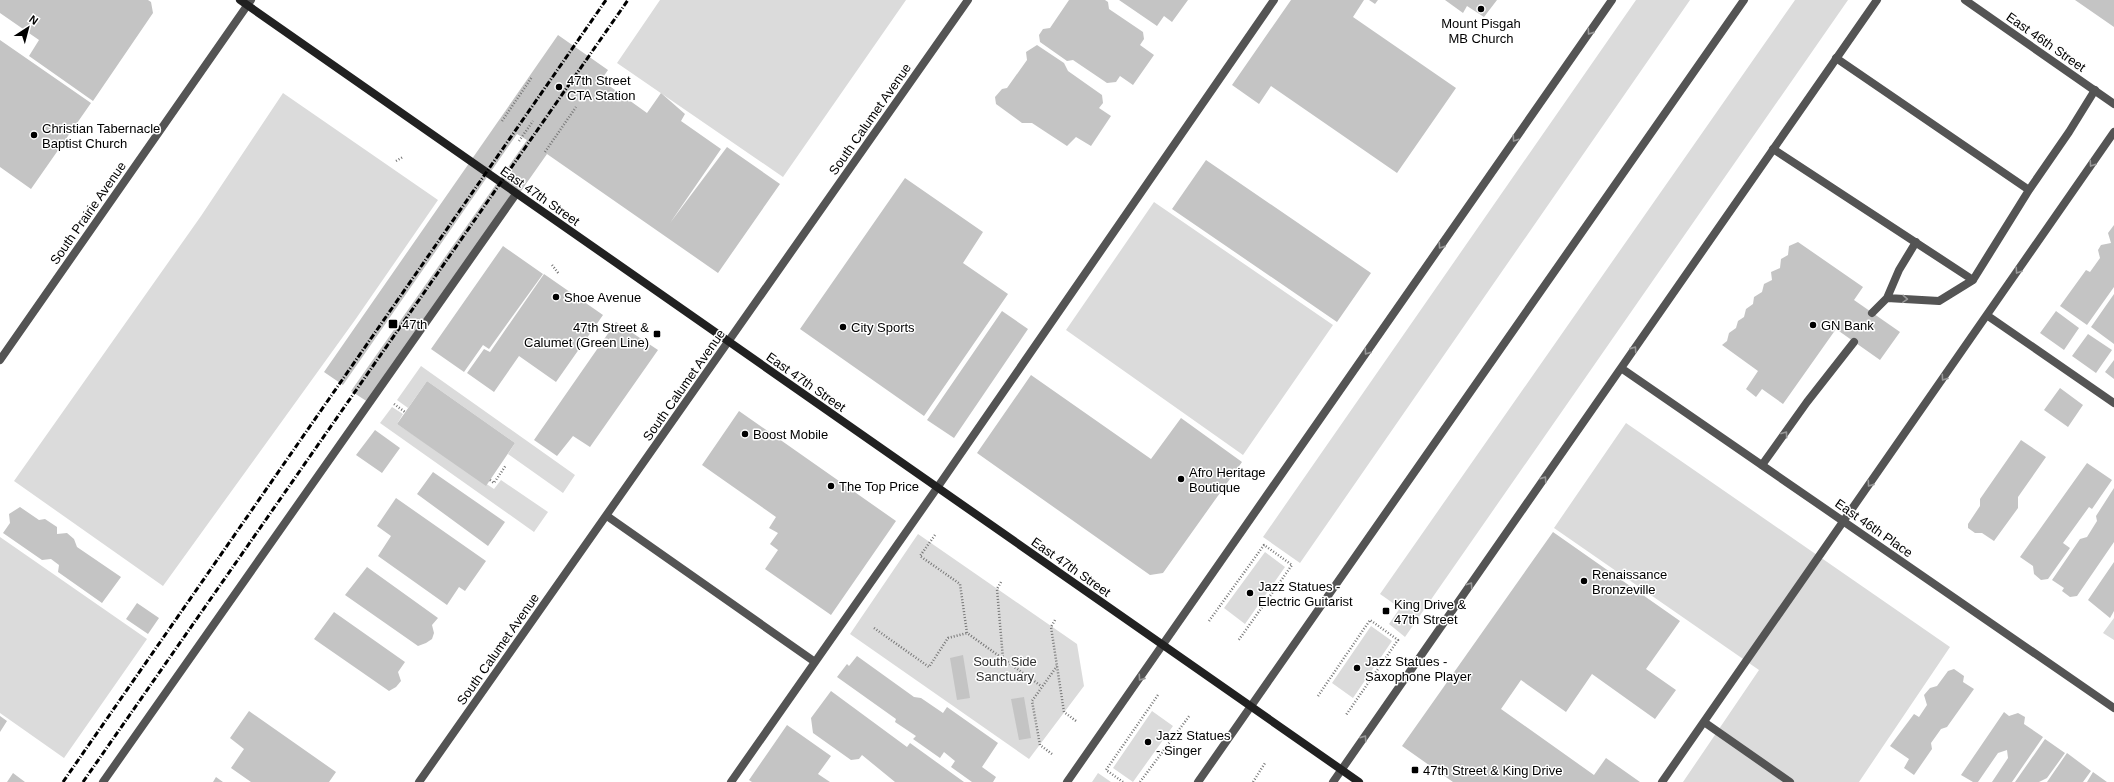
<svg xmlns="http://www.w3.org/2000/svg" width="2114" height="782" font-family="Helvetica,sans-serif">
	<rect width="100%" height="100%" fill="#fff"/>
	<path fill="#dbdbdb" d="M660 0H906L783 177 617 63Z
		M1636 0H1690L1300 563 1263 537Z
		M1795 0H1848L1405 637 1389 624 1400 608 1380 594Z
		M283 93 438 200 355 320 163 586 14 481 201 216Z
		M1154 202 1333 325 1243 455 1066 330Z
		M421 366 575 475 563 493 508 454 515 443 427 381 408 408 397 400Z
		M392 407 403 414 397 424 494 489 501 480 548 512 534 532 380 423Z
		M1626 423 1950 647 1859 782H1683L1759 670 1554 528Z
		M918 534 1077 644 1084 686 1029 759 850 634Z
		M0 537 147 639 64 758 0 713Z
		M1265 552 1285 567 1245 624 1224 608Z
		M2114 618V640L2103 633Z
		M1371 626 1392 641 1353 698 1332 683Z
		M1152 711 1173 726 1133 782 1113 768Z
		M1098 773 1111 782H1092Z"/>
	<path fill="#c4c4c4" d="M0 0H148L151 2 153 13 93 101 29 56 39 40 0 13Z
		M1069 0H1105L1108 2 1109 9 1143 32 1144 39 1140 45 1154 55 1133 85 1120 76 1116 82 1107 83 1073 60 1067 61 1040 42 1039 35 1043 29 1050 28Z
		M1119 0H1188L1172 22 1164 16 1157 26Z
		M1291 0H1364L1353 17 1456 88 1397 173 1271 86 1259 104 1232 85Z
		M1369 0H1378L1375 4Z
		M1445 0H1497L1484 17 1467 6 1463 13Z
		M2075 0H2114V27Z
		M558 35 608 70 601 80 647 113 661 93 685 114 681 121 721 149 670 223 727 147 780 184 718 273 547 154 371 404 351 391 527 140 517 134 343 385 324 372Z
		M0 40 91 103 31 189 0 167Z
		M1037 45 1064 63 1068 71 1102 95 1103 103 1099 108 1111 116 1091 146 1076 137 1067 146 1032 123H1022L996 104 995 97 1002 89 1007 88 1027 60 1026 52Z
		M1206 160 1371 273 1337 322 1172 209Z
		M905 178 983 232 963 263 1008 294 924 416 800 329Z
		M2114 225V287L2087 325 2060 306 2086 270 2090 272 2100 258 2098 250 2101 245 2111 243 2108 233Z
		M1798 242 1863 287 1854 300 1900 332 1880 360 1836 329 1783 404 1762 389 1756 397 1746 389 1758 371 1722 345 1727 341 1729 333 1736 328 1738 321 1744 317 1746 309 1753 304 1754 297 1762 292 1764 284 1772 280 1771 272 1780 268 1781 259 1788 255 1789 246Z
		M503 246 543 274 489 349 483 345 464 372 431 349Z
		M544 274 603 315 556 382 519 356 494 392 467 373 484 349 490 352Z
		M2114 294V344L2091 327Z
		M1002 311 1028 329 954 438 927 420Z
		M2056 311 2079 328 2064 350 2040 333Z
		M616 322 658 350 590 447 573 436 557 456 534 440Z
		M2088 334 2112 350 2096 373 2072 356Z
		M2114 360V379L2105 372Z
		M1031 375 1151 459 1181 418 1242 462 1163 573 1150 575 977 453Z
		M427 381 515 443 486 486 397 424Z
		M2060 388 2083 405 2068 427 2044 410Z
		M739 411 896 521 831 615 765 569 778 550 770 544 778 533 769 528 776 517 702 465Z
		M375 430 400 448 382 473 356 455Z
		M2021 440 2046 457 2018 497V508L1994 541 1982 533H1975L1968 528V524L1980 506V499Z
		M2087 463 2112 480 2092 509 2089 507 2063 543 2070 548 2048 579 2041 580 2034 574 2033 566 2020 557Z
		M433 472 505 522 488 546 417 494Z
		M2114 488V542L2077 596 2070 597 2062 591 2064 588 2052 580 2080 539 2087 537 2097 521 2096 516Z
		M396 498 486 561 465 591 459 587 447 605 378 556 391 536 377 526Z
		M20 507 39 520 45 519 57 527V534L67 533 74 539 77 547 121 577 102 603 58 572 59 565 51 559 42 560 3 533 10 523 9 514Z
		M1553 532 1680 621 1646 669 1676 690 1655 719 1592 674 1566 712 1521 680 1501 709 1594 775 1606 758 1640 782H1453L1402 746Z
		M2114 562V611L2110 618 2088 600Z
		M367 567 438 618 432 625 434 633 432 639 426 643 418 646 345 595Z
		M137 603 159 618 148 634 126 619Z
		M334 612 405 662 398 672 401 681 396 687 389 691 314 639Z
		M963 655 970 698 957 700 950 658Z
		M857 656 914 697 921 698 943 713 947 707 998 743 982 767 996 777 993 782H972L951 767 955 761 944 752 940 758 913 739 916 736 895 722 896 719 837 677 847 664 849 666Z
		M1954 669 1964 676 1963 682 1974 689 1947 727 1941 729 1931 743 1932 749 1914 775 1904 768 1909 759 1890 746 1914 714 1919 717 1927 705 1924 695 1930 688 1937 686 1948 671Z
		M831 691 907 747 910 743 964 782H895L862 755 859 759 851 760 813 733 811 718Z
		M1024 697 1031 738 1019 740 1011 699Z
		M249 711 336 772 329 782H251L231 768 244 749 230 738Z
		M2004 712 2009 716 2018 713 2025 717 2024 724 2043 737 2012 782H1992L2008 758 2007 750 1998 753 1978 782H1973L1961 775Z
		M0 716 7 721 0 732Z
		M787 725 831 756 818 774 830 782H752L749 780Z
		M2045 739 2065 753 2047 778 2039 782H2015Z
		M2067 753 2091 771 2083 782H2047Z
		M2093 772 2107 782H2087Z
		M13 773 25 782H7Z
		M216 777 223 782H213Z"/>
	<g fill="none" stroke-linecap="round" stroke-linejoin="round">
		<path stroke="#767676" stroke-width="2.5" stroke-dasharray="1 2" stroke-linecap="butt" d="M502 121 532 77
			M519 141 533 121
			M545 152 576 107
			M396 161 403 157
			M552 265 559 274
			M394 404 405 412
			M490 480 494 483 506 465
			M935 535 920 556 960 584 967 633 1041 686
			M1001 582 997 589 1003 659
			M1055 620 1051 627 1064 712 1076 721
			M1209 621 1264 545 1292 565 1238 641
			M874 628 929 667 948 638 967 633
			M1318 696 1370 620 1398 640 1346 715
			M1052 754 1040 745 1032 701 1057 666
			M1123 782 1106 770 1158 695
			M1140 782 1190 715
			M1253 782 1265 763"/>
		<path stroke="#545454" stroke-width="8" d="M1773 149 1973 280 2029 190 1836 58
			M2029 190 2069 132 2095 90
			M1887 298 1899 270 1916 242
			M1872 313 1887 298 1939 301 1973 280
			M1988 316 2114 403
			M1762 465 1807 402 1854 342
			M607 516 815 662
			M1704 722 1790 782
			M103 782 516 194
			M731 782 937 488 1274 0
			M1662 782 2114 132"/>
		<path stroke="#545454" stroke-width="8" d="M1965 0 2114 104
			M0 360 251 0
			M1621 368 2114 708
			M419 782 968 0
			M1067 782 1612 0
			M1333 782 1877 0"/>
		<path stroke="#545454" stroke-width="8" d="M1198 782 1744 0"/>
		<path stroke="#212121" stroke-width="8" d="M240 0 1359 782"/>
		<path stroke="#000" stroke-width="3" stroke-dasharray="6 2 1 2" stroke-linecap="butt" d="M63 782 606 0
			M83 782 628 0"/>
	</g>
	<defs><path id="oneway-chevron" d="M-2-3.5L2.5 0L-2 3.5" fill="none" stroke-width="1.6" stroke-linecap="round" stroke-linejoin="round"/></defs>
	<g stroke="#989898">
		<use href="#oneway-chevron" transform="translate(1590 32) rotate(125)"/>
		<use href="#oneway-chevron" transform="translate(1515 139) rotate(125)"/>
		<use href="#oneway-chevron" transform="translate(2092 164) rotate(124)"/>
		<use href="#oneway-chevron" transform="translate(1441 246) rotate(125)"/>
		<use href="#oneway-chevron" transform="translate(2018 271) rotate(124)"/>
		<use href="#oneway-chevron" transform="translate(1905 299) rotate(4)"/>
		<use href="#oneway-chevron" transform="translate(1634 349) rotate(-55)"/>
		<use href="#oneway-chevron" transform="translate(1367 352) rotate(125)"/>
		<use href="#oneway-chevron" transform="translate(1944 378) rotate(125)"/>
		<use href="#oneway-chevron" transform="translate(1785 434) rotate(-54)"/>
		<use href="#oneway-chevron" transform="translate(1544 479) rotate(-55)"/>
		<use href="#oneway-chevron" transform="translate(1870 484) rotate(125)"/>
		<use href="#oneway-chevron" transform="translate(1470 585) rotate(-55)"/>
		<use href="#oneway-chevron" transform="translate(1141 678) rotate(125)"/>
		<use href="#oneway-chevron" transform="translate(1364 738) rotate(-55)"/>
	</g>
	<g fill="#000" stroke="#fff" stroke-width="1.5">
		<circle cx="1481" cy="9" r="4"/>
		<circle cx="559" cy="87" r="4"/>
		<circle cx="34" cy="135" r="4"/>
		<circle cx="556" cy="297" r="4"/>
		<rect x="388" y="319" width="10" height="10" rx="2"/>
		<circle cx="1813" cy="325" r="4"/>
		<circle cx="843" cy="327" r="4"/>
		<rect x="653" y="330" width="8" height="8" rx="2"/>
		<circle cx="745" cy="434" r="4"/>
		<circle cx="1181" cy="479" r="4"/>
		<circle cx="831" cy="486" r="4"/>
		<circle cx="1584" cy="581" r="4"/>
		<circle cx="1250" cy="593" r="4"/>
		<rect x="1382" y="607" width="8" height="8" rx="2"/>
		<circle cx="1357" cy="668" r="4"/>
		<circle cx="1148" cy="742" r="4"/>
		<rect x="1411" y="766" width="8" height="8" rx="2"/>
	</g>
	<g text-anchor="middle" dominant-baseline="central" stroke-width="3" stroke-linejoin="round" paint-order="stroke">
		<g font-size="13" fill="#000" stroke="#fff" text-anchor="start">
			<text x="1481" y="23" text-anchor="middle">Mount Pisgah<tspan x="1481" dy="15">MB Church</tspan></text>
			<text x="567" y="80">47th Street<tspan x="567" dy="15">CTA Station</tspan></text>
			<text x="42" y="128">Christian Tabernacle<tspan x="42" dy="15">Baptist Church</tspan></text>
			<text x="564" y="297">Shoe Avenue</text>
			<text x="402" y="324">47th</text>
			<text x="1821" y="325">GN Bank</text>
			<text x="649" y="327" text-anchor="end">47th Street &amp;<tspan x="649" dy="15">Calumet (Green Line)</tspan></text>
			<text x="851" y="327">City Sports</text>
			<text x="753" y="434">Boost Mobile</text>
			<text x="1189" y="472">Afro Heritage<tspan x="1189" dy="15">Boutique</tspan></text>
			<text x="839" y="486">The Top Price</text>
			<text x="1592" y="574">Renaissance<tspan x="1592" dy="15">Bronzeville</tspan></text>
			<text x="1258" y="586">Jazz Statues -<tspan x="1258" dy="15">Electric Guitarist</tspan></text>
			<text x="1394" y="604">King Drive &amp;<tspan x="1394" dy="15">47th Street</tspan></text>
			<text x="1365" y="661">Jazz Statues -<tspan x="1365" dy="15">Saxophone Player</tspan></text>
			<text x="1156" y="735">Jazz Statues<tspan x="1156" dy="15">- Singer</tspan></text>
			<text x="1423" y="770">47th Street &amp; King Drive</text>
		</g>
		<g font-size="13" fill="#000" stroke="#fff">
			<text transform="translate(2046 42) rotate(35)">East 46th Street</text>
			<text transform="translate(870 119) rotate(-55)">South Calumet Avenue</text>
			<text transform="translate(540 196) rotate(35)">East 47th Street</text>
			<text transform="translate(88 213) rotate(-55)">South Prairie Avenue</text>
			<text transform="translate(806 382) rotate(35)">East 47th Street</text>
			<text transform="translate(684 385) rotate(-55)">South Calumet Avenue</text>
			<text transform="translate(1874 528) rotate(35)">East 46th Place</text>
			<text transform="translate(1071 567) rotate(35)">East 47th Street</text>
			<text transform="translate(498 649) rotate(-55)">South Calumet Avenue</text>
		</g>
		<g font-size="13" fill="#323232" stroke="#fff">
			<text x="1005" y="661">South Side<tspan x="1005" dy="15">Sanctuary</tspan></text>
		</g>
	</g>
	<g transform="translate(28 28) rotate(36)" stroke="#ffffff" stroke-width="3" paint-order="stroke">
	<path d="M0-3L7 15L0 10L-7 15Z" fill="#000000"/>
	<text y="-6" font-size="11" font-weight="bold" text-anchor="middle" fill="#000000">N</text>
	</g>
</svg>
